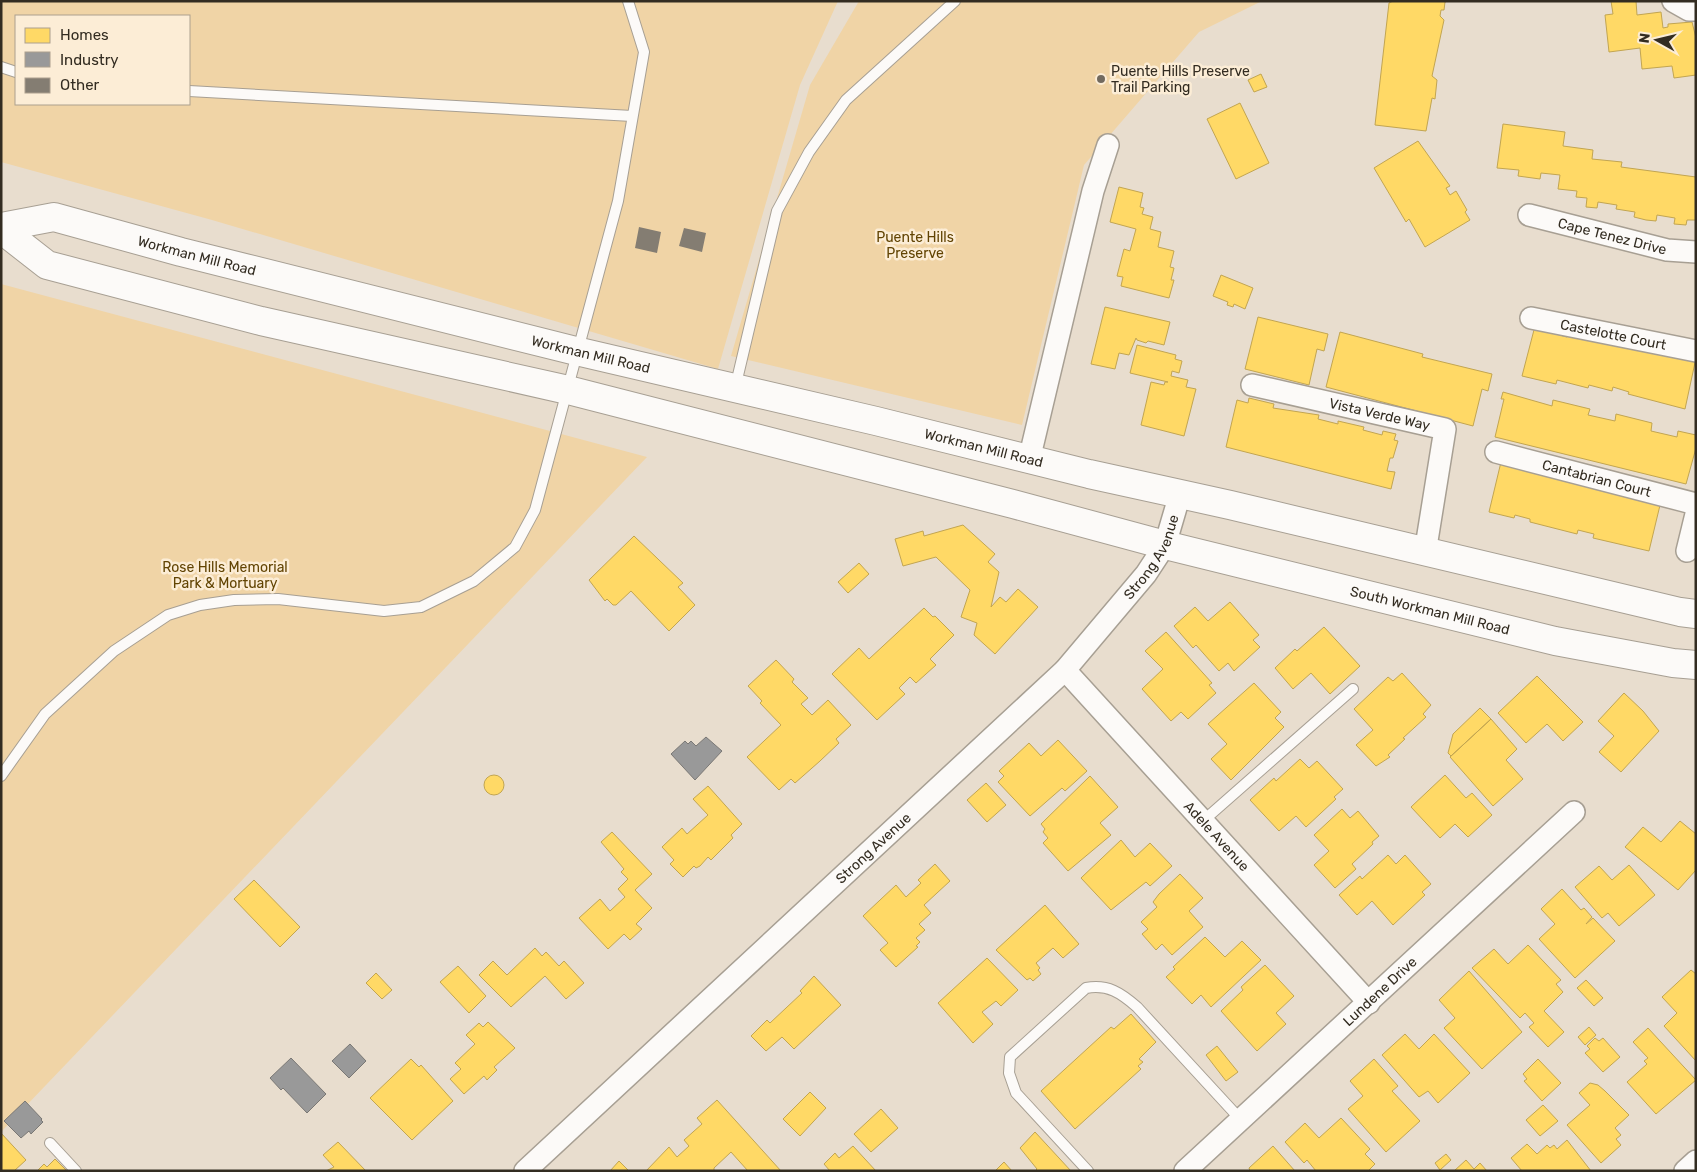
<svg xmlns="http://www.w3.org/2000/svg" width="1697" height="1172" font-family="Rubik,sans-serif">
	<rect width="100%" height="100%" fill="#e8ddce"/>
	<path fill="#f0d4a6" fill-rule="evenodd" d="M1 1H838L800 85 718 369 212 220 1 162ZM16 16H189V104H16Z
		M859 1H1262L1199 32 1084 165 1022 425 731 356 810 85Z
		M1 284 647 457 1 1132Z"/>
	<path fill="#ffd966" stroke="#c2a551" d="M1393 1H1448L1445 2 1444 10H1441L1440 16 1444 20 1432 76 1437 80 1435 99 1432 98 1426 131 1375 125 1389 3Z
		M1611 1H1636L1637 15 1661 12 1663 28 1668 27V24L1692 22 1696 38V75L1674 78 1672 66 1642 69 1640 48 1609 52 1605 15 1613 14Z
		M1261 74 1267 87 1254 92 1248 80Z
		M1240 103 1269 163 1236 179 1207 119Z
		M1503 124 1565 132 1563 146 1593 150 1592 159 1622 162 1621 167 1696 177V220H1687L1686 225 1674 224 1675 218 1657 215 1656 221 1646 220 1634 217 1635 212 1616 209 1617 205 1598 202 1597 208 1586 207 1587 198 1576 197 1577 191 1558 189 1560 175 1541 173 1540 179 1518 176 1519 170 1497 168Z
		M1418 141 1450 186 1446 188 1450 195 1456 191 1467 210 1465 212 1470 220 1425 247 1409 219 1406 222 1374 168Z
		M1119 187 1143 193 1140 207 1144 208 1142 214 1153 217 1150 229 1161 232 1158 247 1174 251 1170 267 1174 268 1171 280H1174L1169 298 1121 286 1123 277 1117 276 1124 249 1130 251 1136 229 1110 222Z
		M1221 275 1253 288 1245 309 1234 304 1233 307 1227 305 1228 302 1213 296Z
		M1105 307 1170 322 1164 345 1148 341 1146 343 1137 340 1136 338 1129 355 1119 353 1115 369 1091 364Z
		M1258 317 1328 334 1324 351 1317 349 1309 385 1245 369Z
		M1535 326 1557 331 1556 334 1567 337 1568 333 1696 358 1685 409 1628 394 1629 392 1613 387 1612 391 1589 385 1588 388 1557 380 1556 384 1522 376Z
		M1340 332 1423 354 1422 357 1492 374 1488 391 1482 389 1473 426 1326 387Z
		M1137 345 1176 355 1175 359 1182 361 1179 373 1172 371 1171 376 1188 380 1186 387 1196 389 1184 436 1141 425 1151 382 1164 385 1165 382H1168L1130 373Z
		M1503 392 1552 406 1553 400 1590 409 1588 415 1615 421 1616 414 1652 423 1651 431 1677 437 1678 431 1696 435V448L1686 484 1495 437 1504 399H1501Z
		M1249 398 1274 404 1273 408 1319 415 1318 419 1338 424V421L1364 427 1363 430 1382 435 1383 431 1396 434 1394 440 1398 441 1393 458H1390L1387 471 1395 472 1391 489 1226 447 1237 400 1248 403Z
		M1501 462 1661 501 1649 551 1593 538 1594 534 1578 530 1577 534 1530 522V519L1515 515 1514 518 1489 512Z
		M963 525 995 554 988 562 999 572 991 607 1000 597 1006 602 1018 589 1038 607 995 654 974 635 977 623 961 617 970 590 936 557 903 566 895 539 923 531 924 536Z
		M634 536 683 583 678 587 695 605 669 631 631 591 616 605H613L607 599 605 601 589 580Z
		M859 563 869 574 848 593 838 582Z
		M1230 602 1259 635 1253 640 1260 647 1234 671 1228 663 1219 671 1196 645 1193 648 1174 626 1195 607 1208 621Z
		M924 608 933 617 935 616 954 635 930 659 936 665 916 683 910 677 899 688 905 694 877 720 832 674 859 648 869 659Z
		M1324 627 1360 666 1330 694 1311 673 1293 689 1275 668 1295 649 1297 651Z
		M1166 632 1212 683 1209 685 1216 693 1188 719 1181 712 1171 721 1142 689 1163 669 1145 651Z
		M776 660 794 679 792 682 808 698 801 704 812 715 828 700 851 725 836 739 839 743 820 761 795 783 791 779 779 790 747 757 781 725 760 703 762 701 748 686Z
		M1402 673 1431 705 1423 714 1426 717 1403 738 1405 739 1388 755 1390 757 1376 766 1356 745 1373 730 1354 709 1388 677 1393 681Z
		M1537 676 1583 722 1563 741 1547 724 1526 743 1498 713Z
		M1254 683 1281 712 1275 718 1284 727 1231 780 1211 759 1227 744 1208 724Z
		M1624 693 1643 711 1659 731 1621 772 1599 752 1614 736 1598 721Z
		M1480 708 1491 719 1451 756 1448 753 1453 734Z
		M1491 719 1517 749 1506 760 1523 779 1493 806 1450 757Z
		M1058 740 1087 771 1065 791 1062 788 1030 816 998 782 1004 776 999 771 1029 743 1041 756Z
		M1300 759 1309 768 1317 761 1343 789 1334 797 1336 799 1306 827 1296 816 1279 831 1250 800 1274 778 1276 781Z
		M484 785a10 10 0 1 1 20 0a10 10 0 1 1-20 0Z
		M1445 775 1466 798 1472 793 1492 815 1468 837 1455 824 1440 838 1411 807Z
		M1090 776 1118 807 1100 823 1111 835 1068 871 1043 843 1048 838 1043 832 1045 829 1041 824Z
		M986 783 1006 805 987 822 967 800Z
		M708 786 742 824 731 835 733 838 711 860 708 857 700 866 696 868 694 866 683 877 670 864 674 860 662 847 682 828 687 834 708 815 693 799Z
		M1342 809 1350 818 1358 811 1379 836 1372 842 1373 844 1352 864 1356 869 1335 888 1314 865 1329 851 1314 835Z
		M1680 821 1696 834V870L1678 890 1625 847 1643 827 1661 842Z
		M612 832 652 874 635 890 652 908 636 924 642 929 630 940 624 934 608 949 579 918 600 899 610 911 625 897 618 889 628 879 621 872 624 869 601 842Z
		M1121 840 1135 857 1150 843 1172 866 1150 886 1146 882 1111 910 1081 878Z
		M1388 855 1396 864 1405 855 1431 884 1422 892 1425 895 1393 925 1372 901 1357 915 1339 895 1360 876 1362 879Z
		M935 864 950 881 924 905 931 913 919 924 925 930 916 938 920 942 916 946 918 947 896 967 880 950 888 943 863 916 896 885 906 897 921 883 918 880Z
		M1629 865 1655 895 1619 926 1608 913 1602 918 1575 887 1599 866 1612 880Z
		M1180 874 1203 898 1189 911 1203 927 1172 955 1162 944 1156 950 1142 934 1148 929 1141 922 1157 907 1153 902 1159 894Z
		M254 880 300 927 280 947 234 899Z
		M1562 889 1581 910 1584 908 1592 917 1586 924 1593 918 1615 941 1575 978 1539 939 1555 924 1541 909Z
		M1045 905 1079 944 1063 958 1053 948 1036 963 1040 968 1038 970 1041 974 1033 981 1030 978 1027 980 996 950Z
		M1205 937 1225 957 1242 941 1261 960 1211 1007 1201 995 1192 1004 1166 977 1175 969 1173 967Z
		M1528 945 1561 980 1556 984 1563 992 1544 1011 1564 1032 1548 1047 1529 1027 1534 1023 1525 1013 1520 1018 1472 968 1494 949 1508 964Z
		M535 948 542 956 546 952 559 966 564 961 584 983 566 999 545 976 511 1007 479 975 493 961 507 975Z
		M987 958 1018 990 1001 1006 996 1001 982 1012 993 1024 973 1043 938 1003Z
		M1265 965 1294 996 1276 1013 1286 1024 1257 1051 1221 1011 1243 990 1241 987Z
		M458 966 486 996 469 1013 440 982Z
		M1691 970 1696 974V1061L1664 1026 1677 1013 1662 997Z
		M1469 971 1522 1032 1482 1069 1444 1028 1455 1018 1439 1000Z
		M376 973 392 990 382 999 366 983Z
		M814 976 841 1005 794 1049 782 1037 766 1051 751 1036 767 1020 770 1023 802 993 800 991Z
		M1586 980 1603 998 1594 1006 1577 988Z
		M1131 1014 1156 1042 1139 1059 1143 1062 1138 1066 1141 1069 1075 1129 1041 1091 1111 1027 1114 1029Z
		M488 1022 515 1048 494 1067 497 1070 487 1080 484 1076 464 1094 450 1079 461 1069 455 1063 475 1044 466 1035 479 1023 483 1027Z
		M1589 1027 1596 1035 1585 1045 1578 1037Z
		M1648 1028 1696 1080 1656 1114 1627 1082 1647 1064 1644 1061 1648 1058 1633 1042Z
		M1405 1034 1419 1049 1434 1034 1470 1073 1438 1103 1428 1091 1419 1097 1382 1055Z
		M1595 1038 1599 1041 1603 1038 1620 1057 1603 1072 1585 1053 1590 1049 1587 1046Z
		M1217 1046 1238 1072 1226 1081 1206 1055Z
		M411 1059 419 1067 421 1065 453 1101 412 1140 370 1098Z
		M1374 1059 1398 1086 1392 1091 1420 1121 1386 1152 1348 1109 1363 1096 1350 1081Z
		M1538 1059 1561 1083 1542 1101 1524 1081 1527 1079 1523 1074Z
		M1590 1083 1598 1085 1605 1091 1629 1115 1615 1128 1621 1135 1616 1139 1621 1145 1601 1163 1567 1125 1590 1105 1579 1093Z
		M810 1092 826 1108 800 1136 783 1119Z
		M717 1100 781 1171H748L731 1152 714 1168V1171H646L669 1147 677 1157 689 1146 684 1140 702 1124 697 1118Z
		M1543 1105 1558 1121 1540 1136 1526 1120Z
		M881 1109 898 1128 871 1152 854 1134Z
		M1341 1118 1370 1149 1365 1154 1375 1164 1368 1171H1316L1307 1160 1304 1163 1285 1142 1305 1123 1319 1138Z
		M1035 1132 1071 1171H1035L1037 1169 1020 1148Z
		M1 1133 26 1160 14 1171H1Z
		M1567 1140 1591 1171H1522L1511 1158 1527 1144 1537 1154 1547 1145 1550 1148 1554 1145 1557 1149Z
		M338 1142 366 1171H326L334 1167 323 1155Z
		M853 1146 876 1171H830L824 1164 835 1153 839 1158Z
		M1273 1146 1295 1171H1250L1249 1168Z
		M1446 1154 1451 1160 1440 1170 1435 1163Z
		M55 1159 67 1171H37L44 1164 47 1167Z
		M1466 1160 1474 1169 1480 1163 1487 1171H1454Z
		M619 1161 629 1171H610Z
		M1004 1162 1012 1171H995Z"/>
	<path fill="#999" stroke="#7a7875" d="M706 737 722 751 695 780 671 754 685 741 688 744 691 741 696 746Z
		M350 1044 366 1061 349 1078 332 1061Z
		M291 1058 326 1094 307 1113 283 1088 281 1090 270 1078Z
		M25 1101 42 1119 41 1120 43 1122 31 1134 29 1131 21 1138 4 1121Z"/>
	<path fill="#847d72" d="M639 227 661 232 657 253 635 248Z
		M684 228 706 233 702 252 679 246Z"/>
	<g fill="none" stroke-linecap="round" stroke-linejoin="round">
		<defs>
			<path id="lane" d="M1 67 16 72
				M189 91 632 116
				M735 388 777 211 809 152 846 100 955 1
				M1 776 45 714 114 651 168 615 200 605 234 600 278 599 384 611 421 607 474 581 515 547 535 510 618 201 644 52 628 1
				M1203 821 1353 689
				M50 1143 76 1171
				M1088 1171 1016 1093 1009 1073 1010 1057 1086 988C1108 984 1121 993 1137 1007L1241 1120"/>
			<g id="street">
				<path d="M1673 1 1689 10H1696"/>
				<path id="s1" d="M1529 215 1667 250 1696 252"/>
				<path id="s2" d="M1531 318 1696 351"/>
				<path id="s3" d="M1252 385 1445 429 1425 553"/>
				<path id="s4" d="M1496 452 1696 504"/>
				<path d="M1029 460 1093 191 1108 145"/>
				<path d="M1687 551 1696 514"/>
				<path id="s5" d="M1065 670 1369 1003"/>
				<path id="s6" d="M525 1171 1065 670 1146 574 1165 545 1180 494"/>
				<path id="s7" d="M1185 1171 1574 812"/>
				<path d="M1685 1171 1696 1161"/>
			</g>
			<g id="secondary">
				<path id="s8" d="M1 227 54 217 181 252 576 351 876 421 1089 474 1230 505 1680 612 1696 614"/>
				<path id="s9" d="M1 229 47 265 261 321 568 390 1013 504 1165 545 1555 641 1673 663 1696 665"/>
			</g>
		</defs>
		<use href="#lane" stroke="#a79f93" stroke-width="12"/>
		<use href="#street" stroke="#a79f93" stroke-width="24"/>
		<use href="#secondary" stroke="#a79f93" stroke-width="30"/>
		<use href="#lane" stroke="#fcfaf8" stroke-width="10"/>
		<use href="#street" stroke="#fcfaf8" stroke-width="21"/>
		<use href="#secondary" stroke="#fcfaf8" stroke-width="28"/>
	</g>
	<circle fill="#726a5e" stroke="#fcedd6" stroke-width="2" cx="1101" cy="79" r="5"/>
	<g text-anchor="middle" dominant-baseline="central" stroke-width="5" stroke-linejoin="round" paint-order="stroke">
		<g font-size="14" fill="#332c21" stroke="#fcedd6" text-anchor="start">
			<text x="1111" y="71">Puente Hills Preserve<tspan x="1111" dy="16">Trail Parking</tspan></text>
		</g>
		<g font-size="14" fill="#332c21" stroke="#fcedd6">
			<text stroke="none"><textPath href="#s1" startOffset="86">Cape Tenez Drive</textPath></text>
			<text stroke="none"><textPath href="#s8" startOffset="202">Workman Mill Road</textPath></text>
			<text stroke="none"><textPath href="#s2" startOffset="84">Castelotte Court</textPath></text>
			<text stroke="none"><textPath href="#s8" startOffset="608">Workman Mill Road</textPath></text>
			<text stroke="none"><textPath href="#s3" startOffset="131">Vista Verde Way</textPath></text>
			<text stroke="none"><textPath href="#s8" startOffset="1012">Workman Mill Road</textPath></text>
			<text stroke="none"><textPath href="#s4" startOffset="104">Cantabrian Court</textPath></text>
			<text stroke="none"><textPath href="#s6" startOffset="880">Strong Avenue</textPath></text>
			<text stroke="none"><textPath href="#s9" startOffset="1484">South Workman Mill Road</textPath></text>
			<text stroke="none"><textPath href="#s5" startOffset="225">Adele Avenue</textPath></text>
			<text stroke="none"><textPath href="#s6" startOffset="475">Strong Avenue</textPath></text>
			<text stroke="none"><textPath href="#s7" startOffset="265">Lundene Drive</textPath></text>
		</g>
		<g font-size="14" fill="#624403" stroke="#fcedd6">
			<text x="915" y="237">Puente Hills<tspan x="915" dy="16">Preserve</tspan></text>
			<text x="225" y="567">Rose Hills Memorial<tspan x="225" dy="16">Park &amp; Mortuary</tspan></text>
		</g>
	</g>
	<rect width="1697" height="1172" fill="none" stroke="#332c21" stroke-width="5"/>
	<rect x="15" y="15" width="175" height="90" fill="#fcedd6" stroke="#aca08e"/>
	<rect x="25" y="28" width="25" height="15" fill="#ffd966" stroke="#aca08e"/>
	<text x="60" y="40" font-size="15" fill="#332c21">Homes</text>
	<rect x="25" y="52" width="25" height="15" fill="#999999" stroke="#aca08e"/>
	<text x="60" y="65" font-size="15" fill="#332c21">Industry</text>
	<rect x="25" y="78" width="25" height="15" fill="#847d72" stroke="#aca08e"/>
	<text x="60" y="90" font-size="15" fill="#332c21">Other</text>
	<g transform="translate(1657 40) rotate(278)" stroke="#fcedd6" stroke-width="4" paint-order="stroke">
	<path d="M0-4L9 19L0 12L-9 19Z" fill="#332c21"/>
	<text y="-8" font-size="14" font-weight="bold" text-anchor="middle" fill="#332c21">N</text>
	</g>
</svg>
